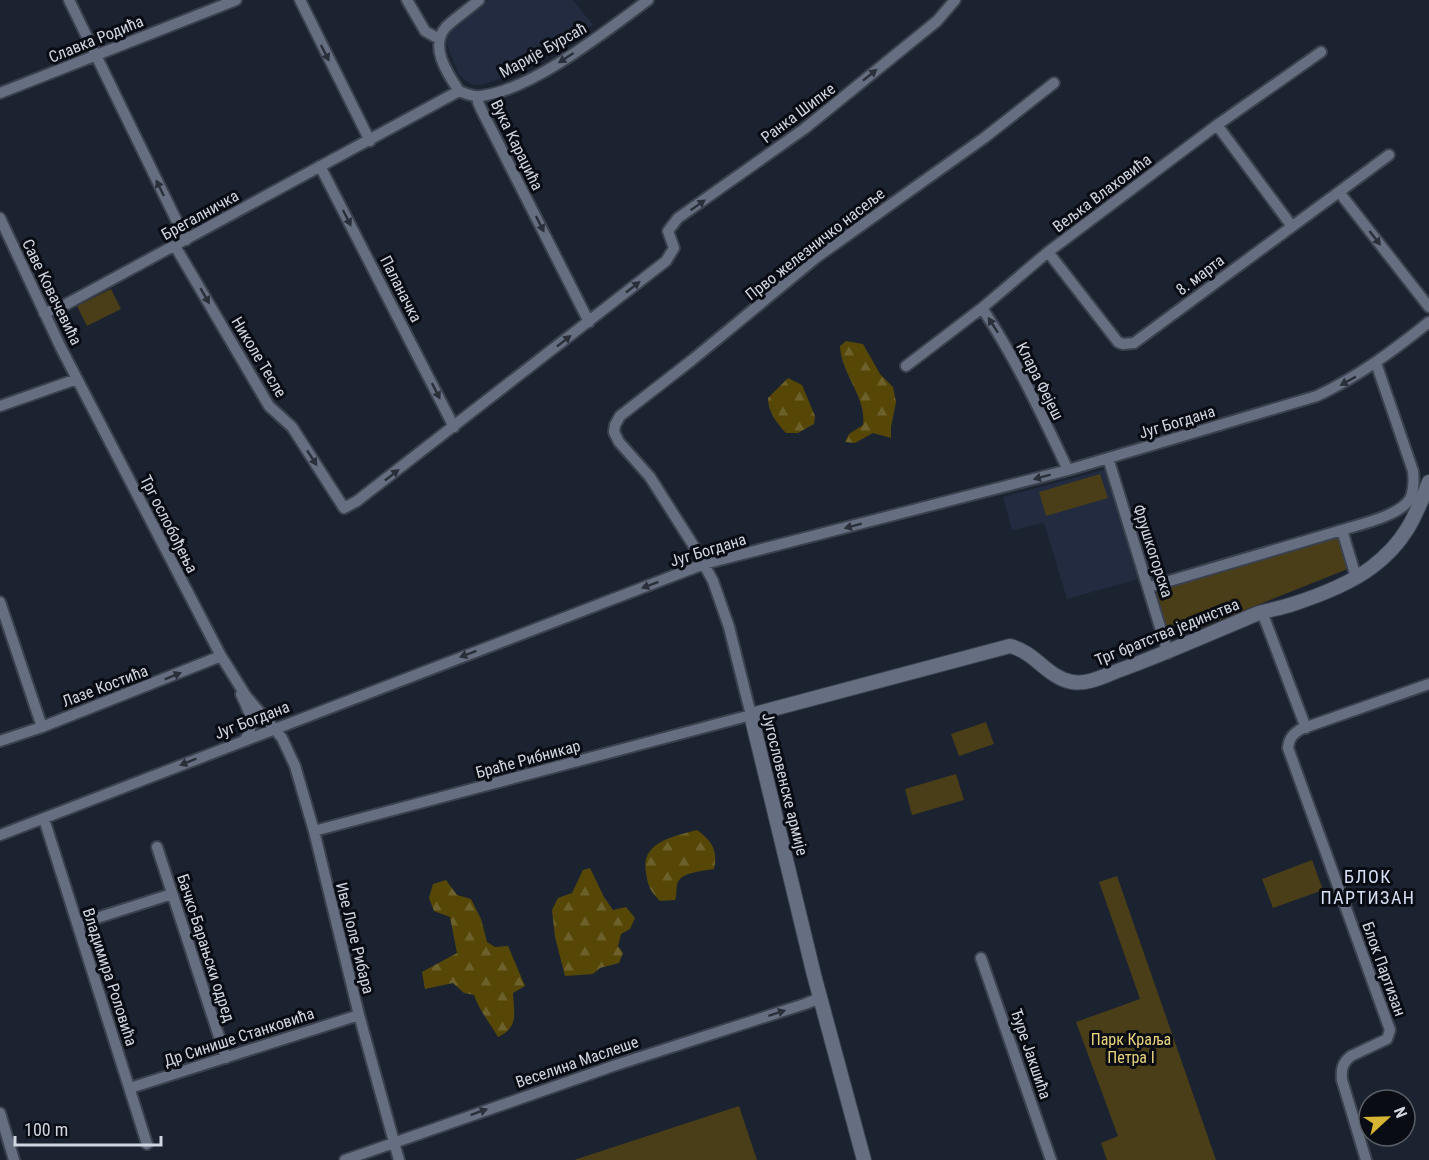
<svg xmlns="http://www.w3.org/2000/svg" width="1429" height="1160" font-family="'Roboto Condensed',sans-serif">
	<defs>
		<pattern id="forest-firs" width="22" height="20" patternUnits="userSpaceOnUse" patternTransform="scale(1.5)"><rect width="22" height="20" fill="#564707"/><path d="M5 1l3.5 6h-7zM16 11l3.5 6h-7z" fill="#6d612b"/></pattern>
	</defs>
	<rect width="100%" height="100%" fill="#1b2331"/>
	<path fill="#222b3f" d="M488 0H573L593 25 501 78 485 84 472 85 459 75 447 45V38L450 31Z
		M1107 469 1142 578 1067 599 1044 523 1012 530 1003 497Z"/>
	<path fill="#493e18" d="M111 289 121 309 87 326 77 306Z
		M1100 474 1108 498 1046 516 1039 492Z
		M1340 536 1350 568 1170 640 1156 590Z
		M986 722 994 744 959 756 951 734Z
		M956 774 964 800 912 815 905 789Z
		M1312 860 1323 890 1273 908 1262 879Z
		M1117 876 1216 1160H1107L1101 1143 1118 1136 1076 1022 1140 999 1099 882Z
		M739 1106 757 1160H574Z"/>
	<path fill="url(#forest-firs)" d="M846 341 863 344 880 374 893 387 896 402 891 427V438L873 433 855 443 845 442 849 434 863 425C867 397 841 374 840 346Z
		M788 378 802 385 815 416 814 424 798 433H786C776 422 768 412 768 398Z
		M697 830C712 841 718 850 714 869 703 871 679 872 677 885 676 891 677 894 675 900L660 901C650 890 648 887 646 872 640 842 675 836 697 830Z
		M590 868 604 897 613 910 626 907 635 918 630 929 621 934 618 946 623 953 619 963 600 968 593 974 565 976 555 937 552 910 558 898 572 893 583 870Z
		M446 880 457 895 471 899 481 919 487 942 495 947 508 946 525 986 513 993C514 1014 519 1027 498 1037 490 1023 479 1010 474 995L464 993 453 983 425 989 422 972 457 953 450 917 434 911 429 898 433 884Z"/>
	<g fill="none" stroke-linecap="round" stroke-linejoin="round">
		<defs>
			<path id="street" d="M69 0 186 240
				M300 0 370 141
				M407 0 425 31 439 39
				M479 0C469 9 456 17 446 27 429 46 447 73 459 91 466 94 474 97 481 96 532 90 606 31 648 0
				M0 93 236 0
				M479 97 478 102 481 109 589 322
				M1217 125 1291 225
				M320 166 454 427
				M1339 192 1429 307
				M0 218 61 348 221 656 246 696 282 738 295 766 314 831 359 1015 399 1160
				M175 246 269 406 292 427 344 508 357 501 657 268 666 261 674 248 668 231 678 218 804 129 937 21 955 0
				M1048 252 1118 342 1123 344 1134 343 1389 155
				M982 308C1016 359 1042 415 1068 470
				M44 313 61 307 459 91
				M906 366 982 308 1048 252 1217 125 1321 52
				M0 406 77 379
				M1108 458 1168 653
				M1342 530C1361 524 1399 516 1410 499 1414 490 1414 480 1413 471L1376 363
				M1149 587 1342 530 1356 577
				M0 602 42 727
				M1262 612 1306 728
				M241 694C248 710 257 724 245 739
				M0 741 42 727 221 656
				M44 819 147 1144
				M314 831 751 715 729 627 713 581 695 548 650 477 619 442 614 432 615 425 620 416 692 360 817 257 984 138 1054 83
				M0 835 704 564 1068 470 1317 396C1359 376 1393 351 1429 322
				M157 847 226 1058
				M78 924 172 894
				M981 958 1051 1160
				M130 1088 359 1015
				M0 1113 14 1160
				M345 1160 616 1065 805 1004 820 998
				M1366 1160 1342 1080C1341 1070 1342 1063 1351 1056L1387 1039 1390 1030 1288 748C1289 738 1293 734 1301 729L1429 684"/>
			<path id="secondary" d="M864 1160 814 975 751 715 1010 646C1035 652 1048 678 1072 682 1088 685 1106 675 1120 670 1167 653 1213 632 1259 613 1269 610 1280 608 1290 605 1315 597 1351 583 1372 567 1404 543 1415 518 1429 482"/>
		</defs>
		<use href="#street" stroke="#3b414d" stroke-width="14"/>
		<use href="#secondary" stroke="#3b414d" stroke-width="16"/>
		<use href="#street" stroke="#666f81" stroke-width="10"/>
		<use href="#secondary" stroke="#666f81" stroke-width="14"/>
	</g>
	<defs><path id="oneway-solid" d="M-6-.8H1V-3.2L6.5 0L1 3.2V.8H-6Z" transform="scale(1.5)"/></defs>
	<g fill="#2a2f3a">
		<use href="#oneway-solid" transform="translate(325 53) rotate(63)"/>
		<use href="#oneway-solid" transform="translate(566 58) rotate(147)"/>
		<use href="#oneway-solid" transform="translate(870 75) rotate(-39)"/>
		<use href="#oneway-solid" transform="translate(160 188) rotate(-116)"/>
		<use href="#oneway-solid" transform="translate(698 205) rotate(-35)"/>
		<use href="#oneway-solid" transform="translate(347 218) rotate(63)"/>
		<use href="#oneway-solid" transform="translate(540 224) rotate(63)"/>
		<use href="#oneway-solid" transform="translate(1375 238) rotate(52)"/>
		<use href="#oneway-solid" transform="translate(633 287) rotate(-38)"/>
		<use href="#oneway-solid" transform="translate(205 296) rotate(60)"/>
		<use href="#oneway-solid" transform="translate(993 325) rotate(-123)"/>
		<use href="#oneway-solid" transform="translate(564 341) rotate(-38)"/>
		<use href="#oneway-solid" transform="translate(1348 381) rotate(151)"/>
		<use href="#oneway-solid" transform="translate(436 391) rotate(63)"/>
		<use href="#oneway-solid" transform="translate(312 458) rotate(57)"/>
		<use href="#oneway-solid" transform="translate(392 475) rotate(-38)"/>
		<use href="#oneway-solid" transform="translate(1042 477) rotate(165)"/>
		<use href="#oneway-solid" transform="translate(853 526) rotate(165)"/>
		<use href="#oneway-solid" transform="translate(650 585) rotate(159)"/>
		<use href="#oneway-solid" transform="translate(468 654) rotate(159)"/>
		<use href="#oneway-solid" transform="translate(173 676) rotate(-22)"/>
		<use href="#oneway-solid" transform="translate(188 762) rotate(158)"/>
		<use href="#oneway-solid" transform="translate(777 1013) rotate(-18)"/>
		<use href="#oneway-solid" transform="translate(479 1112) rotate(-20)"/>
	</g>
	<g text-anchor="middle" dominant-baseline="central" stroke-width="6" stroke-linejoin="round" paint-order="stroke">
		<g font-size="16" fill="#d0d6e0" stroke="#090c13">
			<text transform="translate(96 39) rotate(-22)">Славка Родића</text>
			<text transform="translate(543 50) rotate(-29)">Марије Бурсаћ</text>
			<text transform="translate(798 113) rotate(-37)">Ранка Шипке</text>
			<text transform="translate(517 145) rotate(64)">Вука Караџића</text>
			<text transform="translate(1102 193) rotate(-37)">Вељка Влаховића</text>
			<text transform="translate(200 215) rotate(-29)">Брегалничка</text>
			<text transform="translate(815 244) rotate(-38)">Прво железничко насеље</text>
			<text transform="translate(1200 275) rotate(-37)">8. марта</text>
			<text transform="translate(401 289) rotate(63)">Паланачка</text>
			<text transform="translate(52 292) rotate(64)">Саве Ковачевића</text>
			<text transform="translate(259 357) rotate(59)">Николе Тесле</text>
			<text transform="translate(1040 381) rotate(63)">Клара Фејеш</text>
			<text transform="translate(1177 422) rotate(-17)">Југ Богдана</text>
			<text transform="translate(169 524) rotate(63)">Трг ослобођења</text>
			<text transform="translate(708 550) rotate(-17)">Југ Богдана</text>
			<text transform="translate(1153 551) rotate(72)">Фрушкогорска</text>
			<text transform="translate(1167 632) rotate(-22)">Трг братства јединства</text>
			<text transform="translate(105 686) rotate(-21)">Лазе Костића</text>
			<text transform="translate(252 720) rotate(-21)">Југ Богдана</text>
			<text transform="translate(528 759) rotate(-15)">Браће Рибникар</text>
			<text transform="translate(785 784) rotate(76)">Југословенске армије</text>
			<text transform="translate(355 938) rotate(76)">Иве Лоле Рибара</text>
			<text transform="translate(206 948) rotate(72)">Бачко-Барањски одред</text>
			<text transform="translate(1384 969) rotate(70)">Блок Партизан</text>
			<text transform="translate(110 977) rotate(72)">Владимира Роловића</text>
			<text transform="translate(239 1037) rotate(-18)">Др Синише Станковића</text>
			<text transform="translate(1031 1054) rotate(71)">Ђуре Јакшића</text>
			<text transform="translate(577 1062) rotate(-19)">Веселина Маслеше</text>
		</g>
		<g font-size="16" fill="#ebd37e" stroke="#090c13">
			<text x="1131" y="1039">Парк Краља<tspan x="1131" dy="18">Петра I</tspan></text>
		</g>
		<g font-size="18" letter-spacing="1.5" fill="#d5e0f4" stroke="#090c13">
			<text x="1368" y="876">БЛОК<tspan x="1368" dy="21">ПАРТИЗАН</tspan></text>
		</g>
	</g>
	<g transform="translate(1387 1118) rotate(68)"><circle r="28" fill="#090c13" stroke="#595d65" stroke-width="1.5"/>
	<path d="M0-4.5L10 22L0 15L-10 22Z" fill="#d6b534"/>
	<text y="-9" font-size="16" font-weight="bold" text-anchor="middle" fill="#d0d6e0">N</text>
	</g>
	<path d="M15 1136v9h146v-9" fill="none" stroke="#d0d6e0" stroke-width="3"/>
	<text x="24" y="1136" font-size="18" fill="#d0d6e0" stroke="#090c13" stroke-width="4.5" paint-order="stroke">100 m</text>
</svg>
